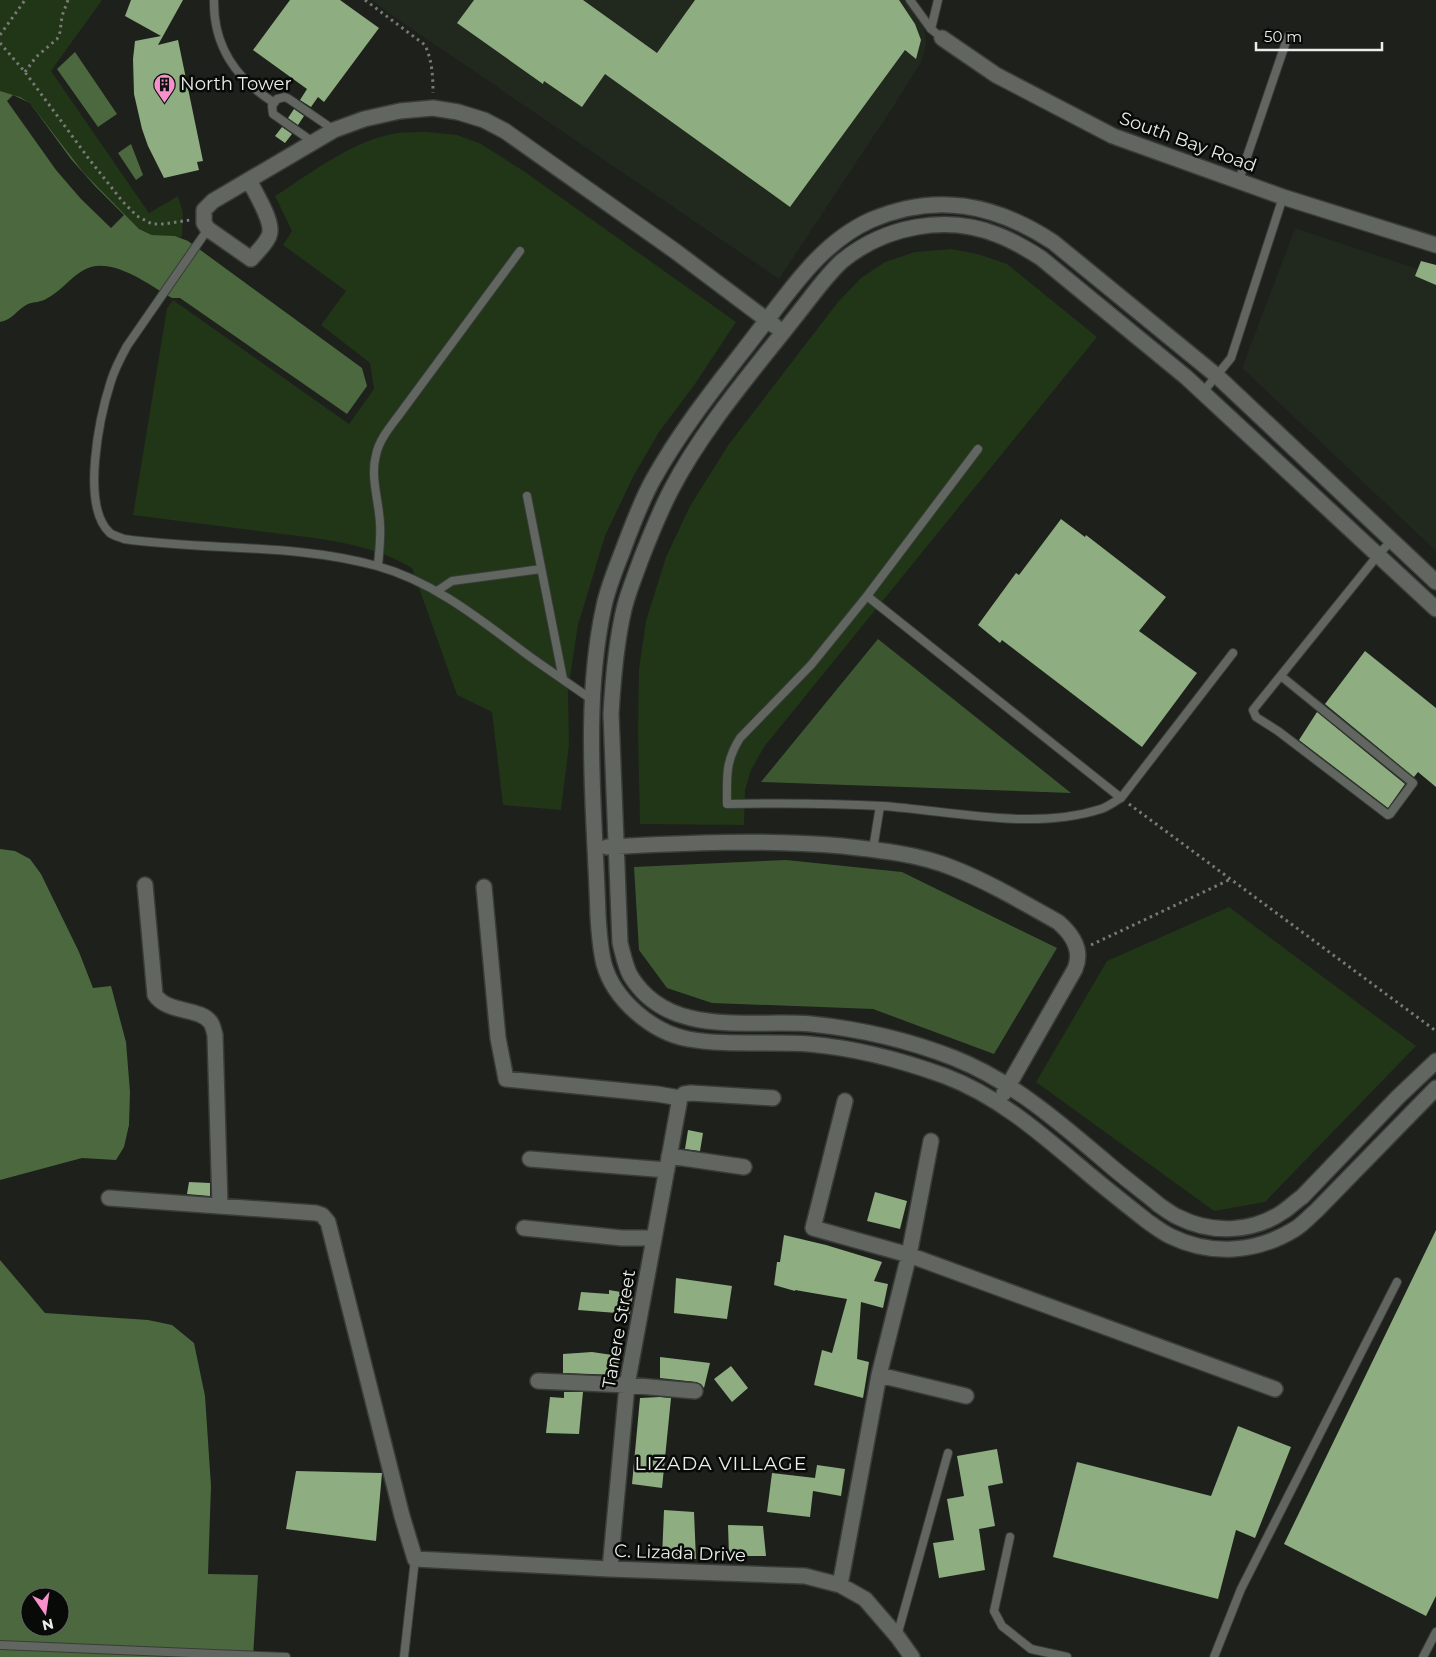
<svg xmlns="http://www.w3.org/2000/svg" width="1436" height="1657" viewBox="0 0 1436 1657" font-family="Montserrat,sans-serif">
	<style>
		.built { fill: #21281e }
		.green { fill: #213517 }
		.forest { fill: #3d5830 }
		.water { fill: #4c683f; fill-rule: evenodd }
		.pier { fill: #1d201b }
		.building { fill: #8ead80 }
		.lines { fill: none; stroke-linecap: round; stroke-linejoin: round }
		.service-casing { stroke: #393c38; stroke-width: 10 }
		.minor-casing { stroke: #393c38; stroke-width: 18 }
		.path { stroke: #777a75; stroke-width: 3; stroke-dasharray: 2.5 4; stroke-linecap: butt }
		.service { stroke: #626660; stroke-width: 8 }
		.minor { stroke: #626660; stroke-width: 15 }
		.labels { text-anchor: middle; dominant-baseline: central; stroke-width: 5; stroke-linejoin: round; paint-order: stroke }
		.poi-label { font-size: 18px; fill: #eaede9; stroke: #080a08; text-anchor: start }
		.street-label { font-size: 18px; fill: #eaede9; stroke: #080a08 }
		.neighbourhood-label { font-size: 19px; letter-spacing: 1px; fill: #eaede9; stroke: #080a08 }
	</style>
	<rect width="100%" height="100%" fill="#1d201b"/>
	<path class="built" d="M372 0H906L924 26 926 44 922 61 891 110 779 279 387 12Z
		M1295 228 1436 275V551L1242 368Z"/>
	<path class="green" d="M0 0H102L51 71 149 213 178 196 183 213 182 237 153 235 139 229 83 172 30 103 20 97 0 91Z
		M428 132 457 135 481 144 525 172 736 322 695 384 659 432 634 475 605 536 578 625 568 690 569 745 561 810 503 805 492 712 457 695 412 568C369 542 314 538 265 532 221 526 177 521 133 515L167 308 173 300 349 424 374 389 370 363 321 325 346 291 283 245 292 231 275 196C313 172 352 140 398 133 408 132 418 132 428 132Z
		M951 249 978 254 1007 264 1097 337 764 747 751 770 745 790 744 825 640 824 638 731 639 669 646 621 666 557 690 506 729 444 838 302 861 278 885 262 915 252Z
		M1229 907 1416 1046 1265 1202 1214 1211 1036 1082 1107 961Z"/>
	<path class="forest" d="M878 639 1071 793 761 782Z
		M786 860 902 872 1057 948 994 1054 873 1009 712 1003 667 988 639 950 634 867Z"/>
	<path class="water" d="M75 52 117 114 98 127 57 69Z
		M0 91 20 97 30 103 83 172 139 229 152 235 175 236 188 241 362 368 367 386 347 414 180 298H172C149 285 109 253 82 271 69 279 60 292 46 299 41 302 34 302 28 304 17 309 13 320 0 322Z
		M131 144 143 175 136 180 118 153Z
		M0 849 15 851 30 859 41 874 79 952 93 988 111 986 126 1042 130 1092 129 1125 124 1147 116 1160 82 1158 0 1180Z
		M0 1260 45 1313 148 1320 172 1325 194 1343 205 1396 211 1486 208 1574 258 1575 253 1657H0ZM30 1597H60V1627H30Z"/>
	<path class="pier" d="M13 95 30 103 71 159 95 186 124 215 111 228 81 199 56 170 7 101Z"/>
	<path class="building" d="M131 0H183L158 45 178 40 203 161 197 162 199 170 164 178 148 146 142 129 134 94 133 59 135 41 161 36 125 16Z
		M290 0H340L379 28 324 102 318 97 311 107 300 100 307 89 253 50Z
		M474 0H583L657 53 695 0H899L915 24 921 40 916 59 905 50 790 207 605 74 582 107 544 81 543 84 457 23Z
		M294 109 304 116 298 125 288 118Z
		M282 127 292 134 285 143 275 136Z
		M1421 261 1436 265V285L1415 276Z
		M1061 519 1085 537 1086 535 1166 597 1139 631 1197 673 1142 747 1002 640 1000 643 978 625 1016 573 1019 575Z
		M1365 651 1436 708V787L1418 772 1414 777 1325 704Z
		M1317 712 1405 784 1388 808 1299 740Z
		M688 1130 703 1133 700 1151 685 1149Z
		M189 1182 210 1183V1196L187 1194Z
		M875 1192 907 1201 900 1229 867 1221Z
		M1436 1230V1596L1426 1616 1284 1544Z
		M784 1235 826 1245 882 1262 874 1281 888 1284 883 1308 861 1302 857 1359 869 1362 863 1398 814 1385 822 1350 832 1353 847 1299 795 1290V1291L774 1285 777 1262H780Z
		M676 1278 732 1286 727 1319 674 1313Z
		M609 1290 633 1294 630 1314 578 1310 581 1292 609 1294Z
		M592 1352 619 1356 618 1375 563 1373V1354Z
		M660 1357 710 1363 704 1388 701 1384 696 1382 660 1378Z
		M731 1366 748 1388 732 1402 714 1379Z
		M564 1392H583L579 1434 546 1433 550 1397 564 1398Z
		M660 1397 671 1398 662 1488 632 1484 640 1398Z
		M1238 1426 1291 1447 1255 1538 1236 1530 1218 1599 1053 1557 1077 1462 1211 1496Z
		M997 1449 1003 1483 988 1486 995 1526 979 1529 985 1570 939 1578 933 1543 954 1540 947 1499 964 1496 957 1456Z
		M817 1465 845 1469 841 1496 813 1491 810 1517 767 1512 772 1473 815 1478Z
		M296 1471 382 1473 376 1541 286 1529Z
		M664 1510 694 1512 696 1559 662 1558Z
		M728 1525 763 1526 766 1556H729Z"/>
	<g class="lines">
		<defs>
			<path id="service" d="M214 0C213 45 236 79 273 102
				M910 0 931 29 942 38
				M931 29 938 0
				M313 142 273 114 272 106 277 99 285 97 289 99 334 130
				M1239 180 1288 36
				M208 229 127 346C121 357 115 368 111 381 100 415 80 506 110 533 114 536 120 537 124 539 208 551 295 543 377 566 435 582 482 621 529 656 550 671 571 685 591 699
				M1203 392 1231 358 1283 197
				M978 449 867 596 811 665 740 738C725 762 727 776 727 804 779 803 830 803 882 806 953 811 1033 831 1101 809 1108 807 1115 801 1121 798L1233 653
				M527 496 563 679
				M378 566C379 552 381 538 380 524 379 500 370 478 376 455 379 440 390 427 399 415L520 251
				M437 591 452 581 541 569
				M867 596 1121 798
				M1281 676 1413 783 1390 814 1388 815 1278 731 1256 717 1253 710 1378 555 1392 540
				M873 849 880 806
				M1010 1537 994 1611 1002 1626 1031 1649 1067 1657
				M897 1636 948 1453
				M0 1645 286 1657
				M404 1657 415 1559
				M1214 1657 1241 1589 1397 1282
				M1423 1657 1436 1632"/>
			<path id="minor" d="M942 38 996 75 1113 136 1283 197 1436 245
				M249 180C255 193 275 223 269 236 265 245 257 252 251 259L208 229 204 223V210L213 201 334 130 364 119 400 111 433 108 458 112 484 120 505 131 675 251 775 326
				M1436 582 1217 376 1053 242C995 204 936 192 871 220 820 243 790 291 757 333 721 380 683 426 654 478 641 501 632 526 623 550 616 568 608 587 604 606 582 706 595 814 598 916 599 932 600 948 604 964 614 1000 652 1032 688 1039 728 1046 769 1041 809 1044 856 1048 901 1060 945 1076 1001 1097 1046 1138 1091 1176 1109 1191 1128 1206 1147 1221 1154 1226 1162 1232 1170 1236 1211 1256 1256 1253 1295 1229 1303 1224 1309 1217 1316 1211L1436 1088
				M1436 609 1186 377 1041 258C1027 249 1014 241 998 235 946 214 885 226 842 261 830 272 820 285 810 298 796 316 782 334 768 351 733 395 697 440 671 490 659 513 650 536 641 559 635 576 628 592 624 609 616 643 613 679 611 714L620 943C623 954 625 965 630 975 668 1039 750 1019 811 1024 860 1029 908 1040 954 1058 1012 1081 1059 1122 1106 1162 1123 1177 1141 1190 1159 1205 1165 1209 1171 1214 1178 1217 1211 1234 1253 1233 1284 1211 1290 1207 1296 1201 1302 1197L1398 1097 1436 1061
				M607 847C685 843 764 839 842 846 879 850 918 854 953 868 989 882 1024 903 1058 922 1072 934 1083 950 1075 969L1004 1093
				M145 885 155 995C168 1014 201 1007 211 1023 213 1026 214 1031 215 1035L220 1206
				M484 887 498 1038 506 1079 657 1094 680 1098
				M680 1098 684 1094 691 1093 773 1098
				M845 1101 813 1228 909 1255 1275 1389
				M669 1156 744 1167
				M530 1159 667 1170
				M109 1198 316 1213 322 1215 328 1222 402 1516 415 1559 610 1569 805 1576 840 1585 865 1599 897 1636 912 1657
				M524 1228 622 1238H654
				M879 1375 966 1396
				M538 1381 627 1385 695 1391
				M610 1569 627 1385 680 1098
				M840 1585 879 1375 909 1255 931 1141"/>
		</defs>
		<use href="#service" class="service-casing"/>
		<use href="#minor" class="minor-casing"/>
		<path class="path" d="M365 0 425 45C432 60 433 76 433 93
			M0 35 25 0
			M0 43 25 72 89 159 123 202 137 216 152 224H164L190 220
			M25 72 36 57 57 39 60 32 62 16 68 0
			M1129 804 1436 1031
			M1091 945 1231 879"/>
		<use href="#service" class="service"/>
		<use href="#minor" class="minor"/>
	</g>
	<defs>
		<symbol id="building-pin" viewBox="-11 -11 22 30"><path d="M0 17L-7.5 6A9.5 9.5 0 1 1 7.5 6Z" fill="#f890cb" stroke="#080a08"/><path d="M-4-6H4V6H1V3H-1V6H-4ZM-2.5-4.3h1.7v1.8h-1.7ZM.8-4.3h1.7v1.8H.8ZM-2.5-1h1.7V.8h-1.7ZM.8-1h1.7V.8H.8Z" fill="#111"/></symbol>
	</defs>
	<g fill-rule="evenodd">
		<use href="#building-pin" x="152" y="72" width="25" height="34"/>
	</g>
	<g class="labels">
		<g class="poi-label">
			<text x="180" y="84">North Tower</text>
		</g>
		<g class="street-label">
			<text transform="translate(1188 142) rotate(20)">South Bay Road</text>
			<text transform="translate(619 1329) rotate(-80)">Tanere Street</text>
			<text transform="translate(680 1553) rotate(2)">C. Lizada Drive</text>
		</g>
		<g class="neighbourhood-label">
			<text x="721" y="1463">LIZADA VILLAGE</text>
		</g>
	</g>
	<g transform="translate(45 1612) rotate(167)"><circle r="24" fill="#080a08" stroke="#626562"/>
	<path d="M0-4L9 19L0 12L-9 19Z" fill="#f890cb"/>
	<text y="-8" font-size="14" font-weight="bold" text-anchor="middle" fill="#eaede9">N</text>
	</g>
	<path d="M1256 42v8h126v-8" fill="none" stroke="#eaede9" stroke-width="2.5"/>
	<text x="1264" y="42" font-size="15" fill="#eaede9" stroke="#080a08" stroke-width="4" paint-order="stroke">50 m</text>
</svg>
